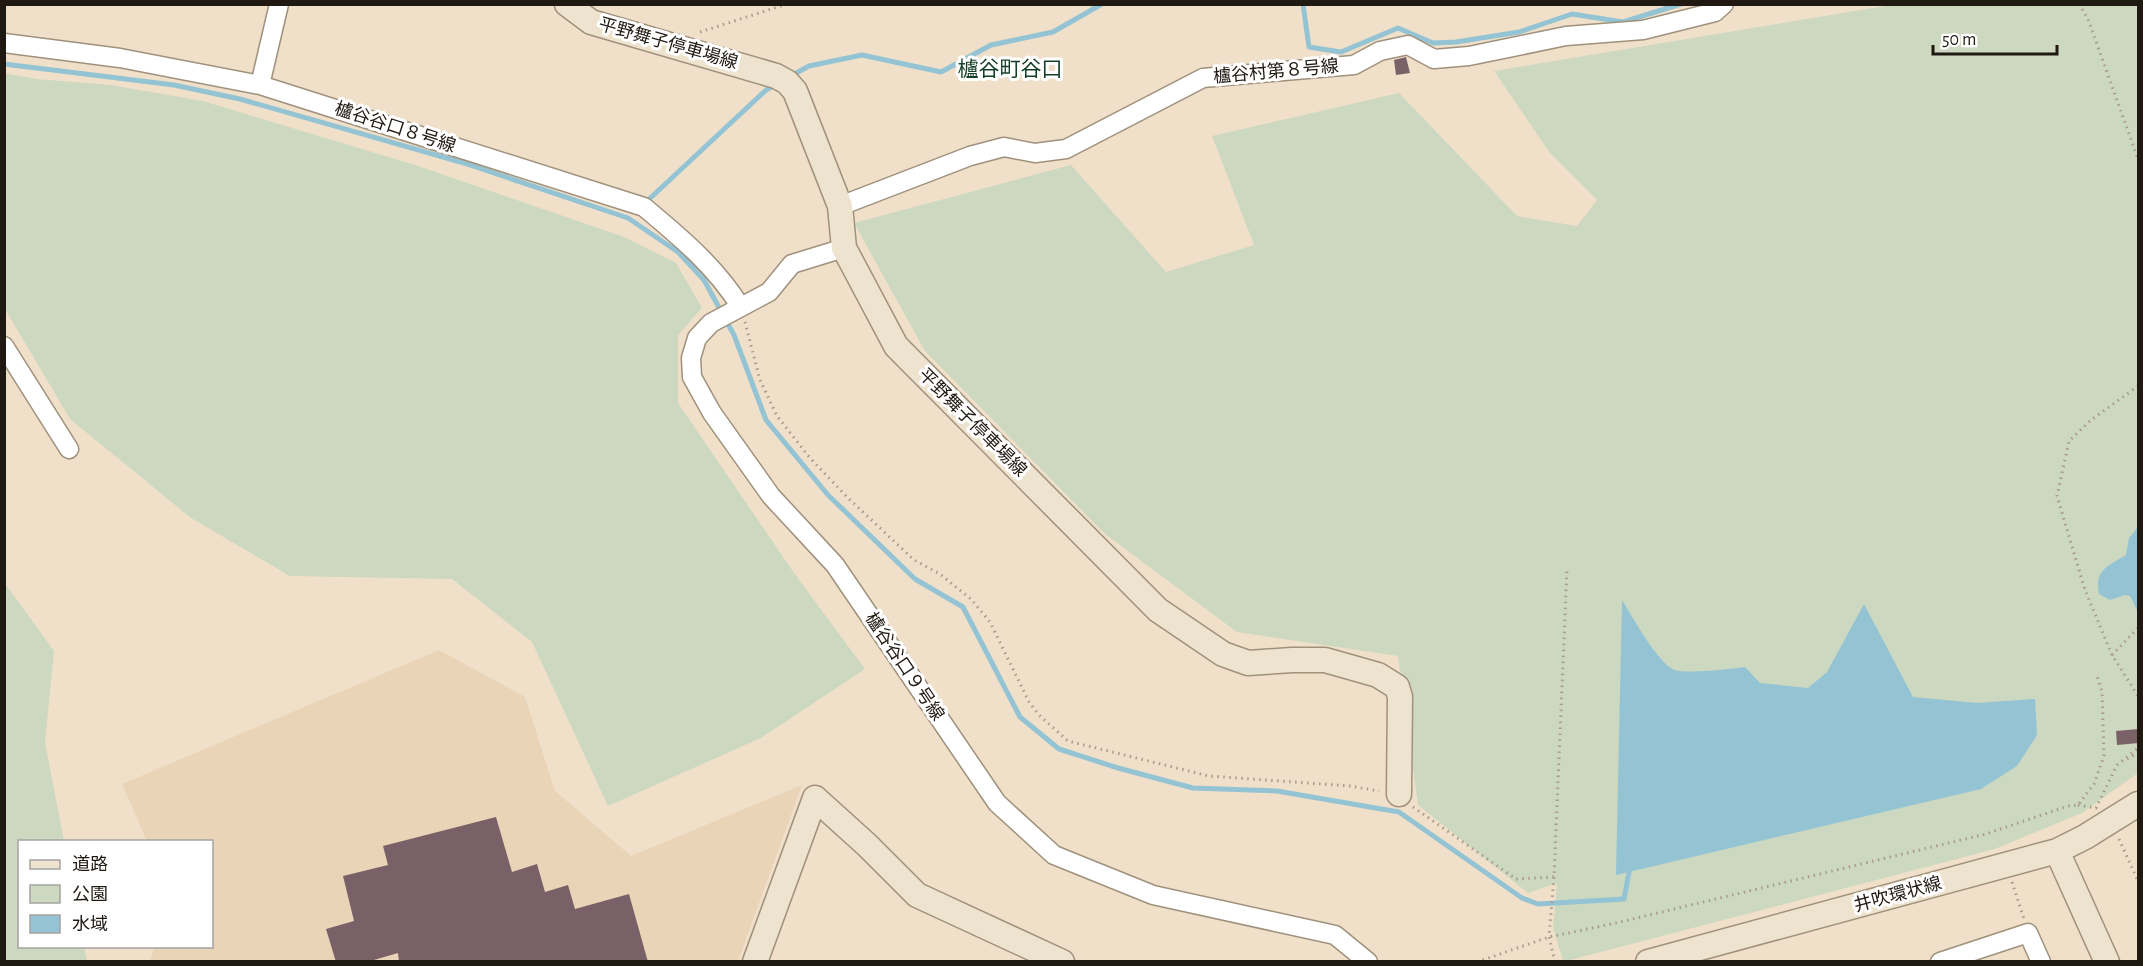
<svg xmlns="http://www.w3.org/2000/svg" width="2143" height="966" viewBox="0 0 2143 966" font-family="'Alegreya Sans','Noto Sans JP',sans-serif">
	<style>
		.built { fill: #e9d4b8 }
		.green { fill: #cdd8c0 }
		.water { fill: #94c4d4 }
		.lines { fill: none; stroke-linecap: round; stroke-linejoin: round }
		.stream { stroke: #94c4d4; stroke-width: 5 }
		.building { fill: #7a6168 }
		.street-casing { stroke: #9f917c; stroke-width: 21 }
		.secondary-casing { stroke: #9f917c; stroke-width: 27 }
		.path { stroke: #a89b8a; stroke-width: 3; stroke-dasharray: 1.5 4.5; stroke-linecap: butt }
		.street { stroke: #fff; stroke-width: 18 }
		.secondary { stroke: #eee3ce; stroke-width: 24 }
		.labels { text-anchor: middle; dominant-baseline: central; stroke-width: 6; stroke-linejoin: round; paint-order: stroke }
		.street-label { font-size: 18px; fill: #1f1912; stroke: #fff }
		.quarter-label { font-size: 21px; fill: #163f2a; stroke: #fff }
	</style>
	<rect width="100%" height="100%" fill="#f0e0ca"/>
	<path class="built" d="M439 650 525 697 555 791 631 856 802 785 738 961 150 962 154 947 212 946V842L147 841 122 784Z"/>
	<path class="green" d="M1891 5H2138V773L2082 813 1995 849 1566 961H1563L1553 928 1557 883 1528 893 1418 805 1398 656 1237 632 1105 534 925 351 854 223 1071 165 1166 272 1254 245 1212 136 1399 93 1517 216 1577 226 1597 200 1550 153 1494 71Z
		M4 73 37 79 110 85 203 101 415 165 624 237 676 263 702 308 678 335V403L794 573 865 669 761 738 608 806 532 642 452 579 290 576 191 518 70 419 5 309Z
		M4 582 54 651 45 742 64 841 20 842V946L84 947 87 961H5Z"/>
	<path class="water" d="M2138 527V612L2130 596 2125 595 2110 600 2099 594C2094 570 2108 566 2126 555L2129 538Z
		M1622 600C1632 616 1658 664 1675 670 1685 674 1732 669 1745 667L1760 683 1808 688 1827 672 1864 604 1913 697 1977 703 2035 699 2037 735 2017 766 1981 789 1616 875Z"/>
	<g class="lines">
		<path class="stream" d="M1303 4 1309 47 1341 52 1398 28 1433 43 1456 42 1519 32 1572 14 1623 22 1681 4
			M4 64 174 85 240 99 464 163 628 218 678 252 704 280 734 335 766 420 828 495 915 579 963 607 1020 717 1059 749 1118 768 1193 788 1277 791 1399 812 1522 898 1538 904 1624 899 1629 872
			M789 77 809 66 862 55 941 72 991 45 1053 32 1102 4
			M645 203 766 90 775 85"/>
	</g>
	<path class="building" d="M1406 57 1410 73 1396 75 1394 60Z
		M2139 729V743L2117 745 2116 731Z
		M496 817 512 872 537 864 545 892 568 885 575 909 629 894 648 962H399L398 953 367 962H336L326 929 354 921 343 876 388 865 383 846Z"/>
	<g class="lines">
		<defs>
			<path id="street" d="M4 43 120 58 260 85 644 207C680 237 715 266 740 306
				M260 85 279 4
				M840 206 970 156 1004 147 1035 153 1066 149 1203 78 1354 65 1380 51 1408 45 1434 59 1469 56 1566 36 1643 30 1715 12 1724 4
				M844 248 792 264 769 292 711 323 697 338 691 358 692 377 712 413 771 496 835 565 997 803 1054 855 1153 895 1335 935 1368 962
				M4 346 69 449
				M1940 962 2028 933 2041 962"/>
			<path id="secondary" d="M567 4 591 22 776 76 787 82 795 91 840 206 844 248 896 346 1158 610 1223 654 1248 663 1292 660H1325L1378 675 1397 687 1400 697 1399 794
				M2057 851 2107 962
				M755 962 815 798 867 845 917 895 1062 962
				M1648 962 2057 851 2085 837 2138 804"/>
		</defs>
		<use href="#street" class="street-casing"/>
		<use href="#secondary" class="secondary-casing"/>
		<path class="path" d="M2079 4 2088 19 2138 159
			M700 32 787 4
			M745 322 760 380 777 416 810 458 847 497 914 560 940 574 971 599 990 622 1029 702 1038 714 1068 741 1209 776 1350 786 1379 791
			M2138 628 2112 655 2138 696
			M2112 655 2085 590 2057 496 2069 441 2091 420 2138 386
			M2127 759 2138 753
			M2078 805 2096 808 2117 765 2138 748
			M1413 807 1516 879 1554 877
			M2119 839 2138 881
			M2012 882 2024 919
			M1477 962 1549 937 1616 923 1986 834 2068 806 2078 805 2094 784 2104 756 2102 692 2096 673
			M1555 962 1549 937 1554 877 1567 568"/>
		<use href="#street" class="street"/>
		<use href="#secondary" class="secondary"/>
	</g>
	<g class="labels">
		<g class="street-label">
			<text transform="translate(668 44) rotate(16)">平野舞子停車場線</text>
			<text transform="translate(1276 72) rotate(-5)">櫨谷村第８号線</text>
			<text transform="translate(395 128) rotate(18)">櫨谷谷口８号線</text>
			<text transform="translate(972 423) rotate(45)">平野舞子停車場線</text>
			<text transform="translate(904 667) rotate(56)">櫨谷谷口９号線</text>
			<text transform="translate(1898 895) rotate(-15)">井吹環状線</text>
		</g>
		<g class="quarter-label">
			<text x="1010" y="69">櫨谷町谷口</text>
		</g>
	</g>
	<rect width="2143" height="966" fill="none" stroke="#1f1912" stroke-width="12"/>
	<rect x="18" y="840" width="195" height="108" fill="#ffffff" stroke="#a5a3a0" stroke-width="1.5"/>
	<rect x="30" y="860" width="30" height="9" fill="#eee3ce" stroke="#a5a3a0" stroke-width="1.5"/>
	<text x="72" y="870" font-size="18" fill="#1f1912">道路</text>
	<rect x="30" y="885" width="30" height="18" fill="#cdd8c0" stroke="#a5a3a0" stroke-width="1.5"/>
	<text x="72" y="900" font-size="18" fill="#1f1912">公園</text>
	<rect x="30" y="915" width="30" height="18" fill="#94c4d4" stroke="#a5a3a0" stroke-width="1.5"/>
	<text x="72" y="930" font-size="18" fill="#1f1912">水域</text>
	<path d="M1933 45v9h124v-9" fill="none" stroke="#1f1912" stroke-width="3"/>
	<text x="1942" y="45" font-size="18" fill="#1f1912" stroke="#ffffff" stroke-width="4.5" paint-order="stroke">50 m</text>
</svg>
